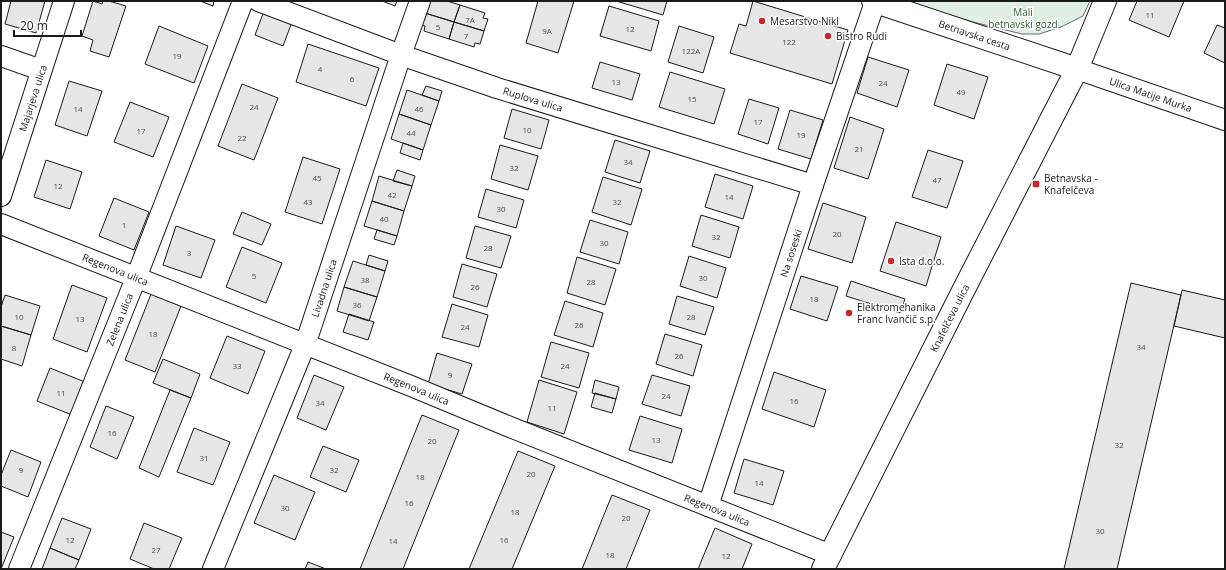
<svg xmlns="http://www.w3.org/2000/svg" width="1226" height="570" viewBox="0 0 1226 570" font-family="'Open Sans',sans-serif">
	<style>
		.green { fill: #e0efe3; stroke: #6a6a6a }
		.building { fill: #e6e6e6; stroke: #1a1a1a }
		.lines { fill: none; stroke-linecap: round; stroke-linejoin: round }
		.street-casing { stroke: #1a1a1a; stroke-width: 22 }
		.secondary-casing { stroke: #1a1a1a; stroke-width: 24 }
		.street { stroke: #fff; stroke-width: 20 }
		.secondary { stroke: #fff; stroke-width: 22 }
		.poi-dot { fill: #c62828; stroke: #fff; stroke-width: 1.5 }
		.labels { text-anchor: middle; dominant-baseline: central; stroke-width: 3; stroke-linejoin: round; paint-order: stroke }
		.number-label { font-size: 8px; fill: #4d4d4d }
		.park-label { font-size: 10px; fill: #2b5a34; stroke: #fff }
		.poi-label { font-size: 10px; fill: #1a1a1a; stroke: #fff; text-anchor: start }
		.street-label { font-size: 10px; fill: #1a1a1a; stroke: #fff }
	</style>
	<rect width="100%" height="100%" fill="#fff"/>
	<path class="green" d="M904 1H1090L1083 16 1061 27 1039 34H1022L973 22Z"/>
	<path class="building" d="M11 1H45L36 33 5 24Z
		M93 1 102 4 103 1H109L126 6 109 57 90 51 93 40 82 36Z
		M200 1H214L213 6Z
		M382 1H397L395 6Z
		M429 1H447L460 5 454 22 425 13Z
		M538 1H574L558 53 526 43Z
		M616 1H667L663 15Z
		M753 1 848 30 832 84 730 53 739 24 746 26Z
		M1137 1H1184L1169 37 1129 20Z
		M460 5 485 13 483 18 488 19 484 31 454 22Z
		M609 6 659 21 651 51 600 36Z
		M264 11 292 22 283 46 255 35Z
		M425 13 454 22 449 39 424 31 425 26 421 25Z
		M454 22 484 31 480 44 475 43 474 47 449 39Z
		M1217 25 1225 28V63L1204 53Z
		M159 26 208 46 194 83 145 64Z
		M679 26 714 37 703 73 668 62Z
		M308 44 379 68 366 106 296 82Z
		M868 57 909 70 897 107 857 93Z
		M600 62 640 74 632 100 592 88Z
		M947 64 988 77 974 119 934 105Z
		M670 72 725 89 714 124 659 107Z
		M69 81 102 91 87 136 55 125Z
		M242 84 278 98 254 160 218 146Z
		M426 86 442 91 439 101 422 95Z
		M407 90 439 101 431 125 399 114Z
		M749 99 779 108 768 144 738 134Z
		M130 102 169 117 153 157 114 142Z
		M512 109 549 120 541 149 504 138Z
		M790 110 823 120 811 159 778 149Z
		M399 114 431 125 423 150 391 139Z
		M850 117 884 129 868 179 834 168Z
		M615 140 650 151 640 183 605 172Z
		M403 143 423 150 420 160 400 153Z
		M500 145 538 156 528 190 491 179Z
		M928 150 963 161 947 208 912 197Z
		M303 157 340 169 322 224 285 212Z
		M46 160 82 172 70 209 34 197Z
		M397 170 415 176 412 186 393 181Z
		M715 174 753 186 743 219 705 207Z
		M379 176 412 186 404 211 372 201Z
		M603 177 642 189 631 225 592 212Z
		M486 189 524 200 516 228 478 217Z
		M114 198 149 212 134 250 99 236Z
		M372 201 404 211 397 236 364 226Z
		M823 203 866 217 852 263 808 249Z
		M242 212 271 224 262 245 233 234Z
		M701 215 739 227 730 258 692 246Z
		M590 220 628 232 619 264 580 252Z
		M896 222 941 237 926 286 880 271Z
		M176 226 215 240 201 278 163 265Z
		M475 226 511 236 501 268 466 258Z
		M377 230 397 236 394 245 374 239Z
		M242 247 282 263 266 303 226 287Z
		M369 255 388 261 385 271 366 265Z
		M689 256 726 268 717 298 680 286Z
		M577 257 616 269 605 305 567 293Z
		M353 261 385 271 377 297 344 287Z
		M462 264 497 274 487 307 453 297Z
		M801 276 838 287 827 321 790 309Z
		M851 281 905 299 900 313 846 296Z
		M1131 283 1181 295 1117 569H1064Z
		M72 285 107 298 87 352 53 339Z
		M344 287 377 297 369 321 337 311Z
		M1182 290 1225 300V338L1174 326Z
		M151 294 181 306 155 372 125 360Z
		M5 295 40 306 31 335 1 326V307Z
		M677 296 714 307 705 335 669 324Z
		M565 301 603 313 593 347 554 335Z
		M452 304 488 315 479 347 442 337Z
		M349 314 374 322 368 340 343 332Z
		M1 326 31 335 22 366 1 359Z
		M665 334 702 345 693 376 656 364Z
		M227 336 265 351 248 394 210 378Z
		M551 342 589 353 579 388 541 377Z
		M437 353 472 364 462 394 428 384Z
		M163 359 200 374 191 398 153 383Z
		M50 368 85 382 72 415 37 401Z
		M774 372 826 390 814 427 762 409Z
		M314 375 344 387 326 430 297 418Z
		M652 375 690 386 681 416 642 404Z
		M539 380 577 392 564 434 527 422Z
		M595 380 619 387 616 399 592 393Z
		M170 390 191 398 159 477 139 468Z
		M595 393 616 399 612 413 591 407Z
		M106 406 134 417 117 459 90 447Z
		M422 415 459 430 403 569H360Z
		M640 416 682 429 672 463 629 450Z
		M194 428 230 442 213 485 177 472Z
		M323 446 359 460 346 492 310 477Z
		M11 450 41 462 28 497 1 486V475Z
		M518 451 555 466 512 569H469Z
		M744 459 784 471 773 505 734 493Z
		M274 475 315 492 295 540 254 523Z
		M612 495 650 510 626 569H582Z
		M62 518 91 529 79 560 50 548Z
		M144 523 182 538 169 569H154L130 559Z
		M715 528 752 544 742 569H698Z
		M1 532 14 537 1 569Z
		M50 548 79 560 75 569H42Z
		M308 562 326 569H305Z"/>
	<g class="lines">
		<defs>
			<g id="street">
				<path id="s1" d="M258 1 401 55 497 88 813 185"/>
				<path d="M1 56 41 70"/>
				<path id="s2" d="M1077 69 1225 120"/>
				<path id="s3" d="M1 196 64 1"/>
				<path id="s4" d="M1 224 411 386 510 427 831 555"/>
				<path id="s5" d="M708 506 813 185 875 2"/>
				<path id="s6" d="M19 569 136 278 243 1"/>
				<path id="s7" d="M213 569 305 345 401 55 420 1"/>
			</g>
			<g id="secondary">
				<path id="s8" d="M873 1 1077 69"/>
				<path id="s9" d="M823 569 963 291 1077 69 1105 1"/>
			</g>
		</defs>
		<use href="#street" class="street-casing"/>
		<use href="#secondary" class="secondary-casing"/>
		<use href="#street" class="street"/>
		<use href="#secondary" class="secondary"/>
	</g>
	<g class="poi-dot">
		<circle cx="762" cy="21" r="4"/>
		<circle cx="828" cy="36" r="4"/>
		<rect x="1032" y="180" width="8" height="8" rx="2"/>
		<circle cx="891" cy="261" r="4"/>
		<circle cx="849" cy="313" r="4"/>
	</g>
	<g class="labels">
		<g class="number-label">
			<text x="1150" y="14">11</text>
			<text x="470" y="19">7A</text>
			<text x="438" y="26">5</text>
			<text x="630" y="28">12</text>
			<text x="547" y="30">9A</text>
			<text x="466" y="35">7</text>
			<text x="789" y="41">122</text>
			<text x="691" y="50">122A</text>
			<text x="177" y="55">19</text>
			<text x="320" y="68">4</text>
			<text x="352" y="78">6</text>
			<text x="616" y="81">13</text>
			<text x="883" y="82">24</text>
			<text x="961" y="91">49</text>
			<text x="692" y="98">15</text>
			<text x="254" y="106">24</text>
			<text x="78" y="108">14</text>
			<text x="419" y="108">46</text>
			<text x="758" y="121">17</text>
			<text x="527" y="129">10</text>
			<text x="141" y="130">17</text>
			<text x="411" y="132">44</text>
			<text x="801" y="134">19</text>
			<text x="242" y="137">22</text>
			<text x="859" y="148">21</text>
			<text x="628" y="161">34</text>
			<text x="514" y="167">32</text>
			<text x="317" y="177">45</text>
			<text x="937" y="179">47</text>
			<text x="58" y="185">12</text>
			<text x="392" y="194">42</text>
			<text x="729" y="196">14</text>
			<text x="308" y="201">43</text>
			<text x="617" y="201">32</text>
			<text x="501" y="208">30</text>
			<text x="384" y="218">40</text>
			<text x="124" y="224">1</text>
			<text x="837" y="233">20</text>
			<text x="716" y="236">32</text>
			<text x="604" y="242">30</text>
			<text x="488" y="247">28</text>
			<text x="189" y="252">3</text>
			<text x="254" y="275">5</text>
			<text x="703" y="277">30</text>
			<text x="365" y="279">38</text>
			<text x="591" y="281">28</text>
			<text x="475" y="286">26</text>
			<text x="814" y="298">18</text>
			<text x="357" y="304">36</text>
			<text x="19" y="316">10</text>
			<text x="691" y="316">28</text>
			<text x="80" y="318">13</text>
			<text x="579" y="324">26</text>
			<text x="465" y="326">24</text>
			<text x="153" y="333">18</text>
			<text x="1141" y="346">34</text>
			<text x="14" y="347">8</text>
			<text x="679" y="355">26</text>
			<text x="237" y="365">33</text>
			<text x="565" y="365">24</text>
			<text x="450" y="374">9</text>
			<text x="61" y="392">11</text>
			<text x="666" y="395">24</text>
			<text x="794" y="400">16</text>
			<text x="320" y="402">34</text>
			<text x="552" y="407">11</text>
			<text x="112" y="432">16</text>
			<text x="656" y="439">13</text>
			<text x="432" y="440">20</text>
			<text x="1119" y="444">32</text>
			<text x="204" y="457">31</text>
			<text x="21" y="469">9</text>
			<text x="334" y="469">32</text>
			<text x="531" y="473">20</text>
			<text x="420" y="476">18</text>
			<text x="759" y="482">14</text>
			<text x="409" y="502">16</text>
			<text x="285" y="507">30</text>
			<text x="515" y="511">18</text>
			<text x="626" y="517">20</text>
			<text x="1100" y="530">30</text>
			<text x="70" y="539">12</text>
			<text x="504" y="539">16</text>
			<text x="393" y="540">14</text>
			<text x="156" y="549">27</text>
			<text x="610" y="554">18</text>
			<text x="726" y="555">12</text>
		</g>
		<g class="park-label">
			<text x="1023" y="12">Mali<tspan x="1023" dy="12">betnavski gozd</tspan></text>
		</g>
		<g class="poi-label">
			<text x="770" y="21">Mesarstvo Nikl</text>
			<text x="836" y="36">Bistro Rudi</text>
			<text x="1044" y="178">Betnavska -<tspan x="1044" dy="12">Knafelčeva</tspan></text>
			<text x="899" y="261">Ista d.o.o.</text>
			<text x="857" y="307">Elektromehanika<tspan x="857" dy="12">Franc Ivančič s.p.</tspan></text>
		</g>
		<g class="street-label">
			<text stroke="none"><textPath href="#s8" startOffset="107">Betnavska cesta</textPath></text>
			<text stroke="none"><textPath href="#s2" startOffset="78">Ulica Matije Murka</textPath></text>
			<text stroke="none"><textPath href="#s3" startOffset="103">Majarjeva ulica</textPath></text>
			<text stroke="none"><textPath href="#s1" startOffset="292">Ruplova ulica</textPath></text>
			<text stroke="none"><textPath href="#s5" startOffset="266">Na soseski</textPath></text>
			<text stroke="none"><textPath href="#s4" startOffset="123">Regenova ulica</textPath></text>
			<text stroke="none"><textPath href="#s7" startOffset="302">Livadna ulica</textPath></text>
			<text stroke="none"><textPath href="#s9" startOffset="281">Knafelčeva ulica</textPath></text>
			<text stroke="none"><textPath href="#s6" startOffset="269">Zelena ulica</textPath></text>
			<text stroke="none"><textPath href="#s4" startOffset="447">Regenova ulica</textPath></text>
			<text stroke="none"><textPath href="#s4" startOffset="771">Regenova ulica</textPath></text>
		</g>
	</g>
	<rect width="1226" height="570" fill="none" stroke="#1a1a1a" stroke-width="4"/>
	<path d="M14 30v6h67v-6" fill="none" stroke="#1a1a1a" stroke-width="2"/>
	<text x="20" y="30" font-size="12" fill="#1a1a1a" stroke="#ffffff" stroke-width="3" paint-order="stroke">20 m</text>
</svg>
